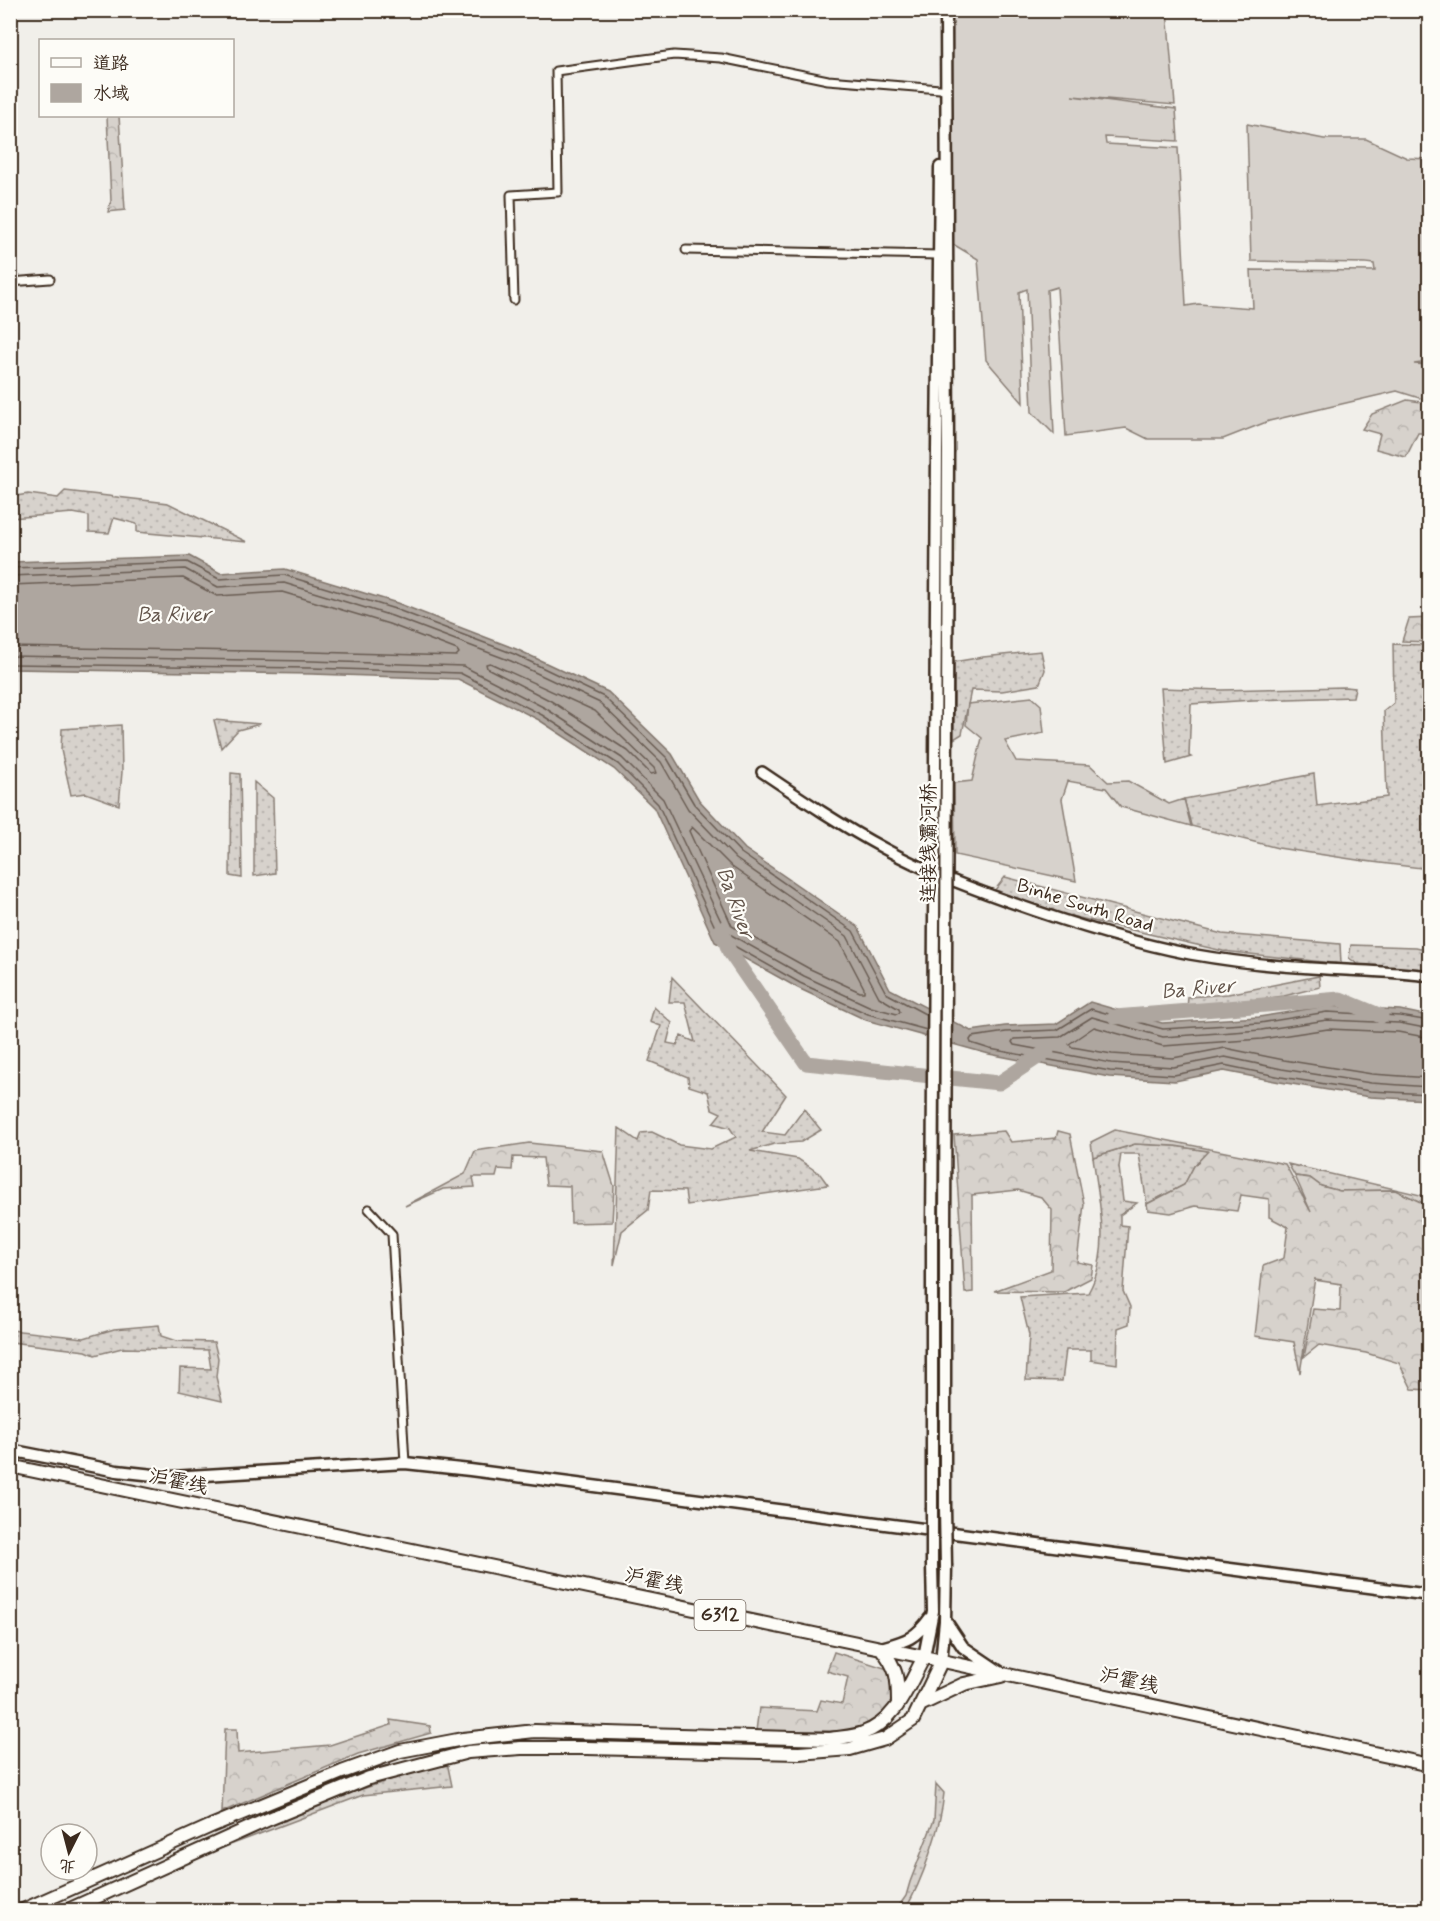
<svg xmlns="http://www.w3.org/2000/svg" width="1440" height="1921" viewBox="0 0 1440 1921" font-family="Mynerve,'LXGW WenKai TC',sans-serif">
	<style>
		.grass { fill: url(#grass-dots); stroke: #897e75; stroke-width: 1.5 }
		.forest { fill: url(#forest-crowns); stroke: #897e75; stroke-width: 1.5 }
		.garden { fill: #d7d2cc; stroke: #897e75; stroke-width: 1.5 }
		.water { fill: #aea69f; stroke: #80746b; stroke-width: 1.5 }
		.lines { fill: none; stroke-linecap: round; stroke-linejoin: round }
		.shore { stroke: #695c52; stroke-width: 1.5 }
		.river { stroke: #aea69f; stroke-width: 15 }
		.minor-casing { stroke: #3b2a1e; stroke-width: 11 }
		.tertiary-casing { stroke: #3b2a1e; stroke-width: 14 }
		.secondary-casing { stroke: #3b2a1e; stroke-width: 15 }
		.trunk-casing { stroke: #3b2a1e; stroke-width: 16 }
		.minor { stroke: #fdfcf7; stroke-width: 7 }
		.tertiary { stroke: #fdfcf7; stroke-width: 9 }
		.secondary { stroke: #fdfcf7; stroke-width: 10 }
		.trunk { stroke: #fdfcf7; stroke-width: 12 }
		.secondary-bridge-casing { stroke: #3b2a1e; stroke-width: 15; stroke-linecap: butt }
		.secondary-bridge { stroke: #fdfcf7; stroke-width: 10 }
		.labels { text-anchor: middle; dominant-baseline: central; stroke-width: 4.5; stroke-linejoin: round; paint-order: stroke }
		.shield { fill: #fdfcf7; stroke: #75695f; stroke-width: 1.5 }
		.shield-label { font-size: 18px; font-weight: bold; fill: #3b2a1e }
		.street-label { font-size: 20px; fill: #3b2a1e; stroke: #fdfcf7 }
		.water-label { font-size: 21px; font-style: italic; fill: #63554b; stroke: #fdfcf7 }
	</style>
	<defs>
		<pattern id="grass-dots" width="8" height="8" patternUnits="userSpaceOnUse" patternTransform="scale(1.5)"><rect width="8" height="8" fill="#d7d2cc"/><path d="M2 2h.1M6 6h.1" fill="none" stroke="#b9b4af" stroke-width="1.8" stroke-linecap="round"/></pattern>
		<pattern id="forest-crowns" width="20" height="18" patternUnits="userSpaceOnUse" patternTransform="scale(1.5)"><rect width="20" height="18" fill="#d7d2cc"/><path d="M2 6a3 3 0 1 1 6 0M12 15a3 3 0 1 1 6 0" fill="none" stroke="#b9b4af"/></pattern>
	</defs>
	<rect width="100%" height="100%" fill="#f1efea"/>
	<filter id="ink" filterUnits="userSpaceOnUse"><feTurbulence type="fractalNoise" baseFrequency=".0167" numOctaves="2"/><feDisplacementMap in="SourceGraphic" scale="12" xChannelSelector="R" yChannelSelector="G"/><feConvolveMatrix kernelMatrix="1 2 1 2 8 2 1 2 1" color-interpolation-filters="sRGB"/></filter>
	<g filter="url(#ink)">
		<path class="grass" d="M65 491 168 503 247 542 137 532V524L114 518 109 533 89 532V516L73 513 11 518V497L28 494 58 498Z
			M1393 644 1429 645V869L1364 861 1278 848 1191 826 1184 799 1314 774 1317 806 1387 797 1384 711 1394 703Z
			M1041 651 1045 670 1039 685 1002 691 971 690 962 734 954 739V662L983 657Z
			M1345 687 1355 688 1353 697 1253 700 1191 704 1189 756 1191 757 1167 764 1161 688 1222 690Z
			M214 720 260 724 238 730 221 748Z
			M121 725 122 772 119 805 86 793 71 795 61 750 62 729Z
			M231 773 240 774 242 878 230 876Z
			M254 782 273 798 275 873 254 876Z
			M1005 877 1222 934 1340 944 1341 964 1223 951 1049 911 995 890Z
			M1351 945 1416 947 1429 950V974L1359 965 1349 958Z
			M1319 976 1320 987 1284 996 1187 1009 1188 997 1228 994Z
			M672 977 786 1095 762 1132 785 1135 804 1109 821 1130 801 1142 774 1144 750 1151 798 1159 820 1174 828 1185 687 1205 685 1191 651 1190 648 1210 622 1231 614 1265 619 1128 638 1141 641 1133 652 1132 679 1145 711 1149 736 1137 730 1128 713 1123 721 1113 712 1109 708 1092 689 1086 688 1077 649 1061 661 1026 650 1022 654 1007 672 1023 667 1043 677 1045 681 1036 695 1042 685 1002H669Z
			M1135 1144 1175 1146 1209 1151 1194 1166 1184 1185 1147 1204 1139 1154H1121L1119 1167 1123 1201 1137 1203 1120 1215V1225L1128 1226 1123 1291 1130 1307 1129 1324 1118 1328 1117 1364 1091 1360V1350H1066L1062 1381 1026 1380 1029 1335 1020 1297 1088 1293C1112 1251 1099 1202 1093 1157Z
			M1288 1164 1429 1197V1206L1395 1190 1340 1191 1321 1186 1310 1178 1295 1176Z
			M159 1325 161 1336 176 1341 214 1342 218 1358 216 1377 222 1401 179 1391 180 1368 211 1369 208 1350 122 1348 95 1355 86 1351 11 1342V1330L84 1338 114 1329Z
			M447 1762 452 1786 363 1795 222 1848 321 1802Z
			M936 1784 944 1793C941 1827 922 1882 905 1910H896L906 1896 910 1882 934 1820Z"/>
		<path class="forest" d="M107 116H119L125 210 108 212 111 201Z
			M1407 400 1429 403V433H1418L1406 457 1376 449 1380 434 1362 429 1372 414Z
			M1429 618V642L1402 641 1409 619Z
			M1115 1130 1285 1164 1311 1212 1295 1176 1310 1178 1321 1186 1340 1191 1395 1190 1429 1206V1390L1412 1389 1399 1363 1366 1353 1319 1345 1304 1357 1313 1309 1340 1311 1341 1284 1315 1280V1278L1300 1373 1294 1342 1255 1336 1263 1266 1284 1258 1288 1227 1269 1217V1199L1241 1195 1237 1211 1195 1206 1171 1213 1148 1210 1147 1204 1184 1185 1194 1166 1208 1151 1175 1146 1135 1144 1093 1157 1091 1142Z
			M1004 1131 1011 1142 1056 1138 1058 1131 1070 1134 1084 1204 1077 1262 1093 1265 1091 1278 1064 1292 994 1291 1051 1270 1052 1210 1041 1197 1018 1190 972 1195 973 1292 965 1293 954 1135Z
			M529 1143 603 1151 614 1186 612 1222 571 1223 570 1186 546 1185 543 1158 513 1157 512 1170 498 1169 496 1177H473L475 1187 443 1189 405 1206 465 1174 475 1151Z
			M834 1652 891 1670 896 1694 888 1712 853 1731H756L759 1708 817 1711 821 1700 842 1704 848 1677 827 1671Z
			M390 1720 430 1726 431 1733 358 1754 222 1812 225 1729H237L238 1753 330 1745 391 1725Z"/>
		<path class="garden" d="M946 11H1167L1175 105 1072 96 1176 109 1178 141 1105 137 1106 144 1178 148 1186 306 1198 304 1253 308 1251 270 1375 271 1374 264 1366 263 1251 261 1247 124 1324 139H1366L1407 158 1429 159V362L1414 364 1429 365V401L1397 391 1269 421 1223 439H1148L1126 428 1066 436 1057 287 1047 290 1054 434 1032 412 1027 289 1019 292 1023 403 986 360 978 259 946 240Z
			M1032 697 1041 705 1044 733 1005 741 1016 761 1090 765 1108 782 1128 781 1169 804 1184 799 1191 826 1121 807 1106 788 1068 781 1062 799 1076 881 955 855 954 783 972 781 982 738 966 725 968 704Z"/>
		<path class="water" d="M189 556 220 573 285 569 397 603 516 649 608 692 672 754 699 800 745 849 858 927 890 989 971 1031 1005 1026 1056 1024 1090 1002 1162 1023 1259 1017 1327 1006 1400 1010 1429 1016V1100L1370 1097 1280 1082 1224 1071 1175 1081 1109 1077 989 1054 866 1020 798 988 715 942 654 808 614 769 539 720 458 679 312 674 11 669V562Z"/>
		<g class="lines">
			<path class="shore" d="M10 568 187 562 219 579 284 575 395 609 514 654 604 697 667 758 694 804 741 853 853 931 886 993 927 1015
				M10 576 185 569 218 587 284 583 392 616 511 661 600 703 661 762 688 809 736 859 847 936 879 997 899 1009 900 1012 897 1014 871 1007 804 976 726 932 663 799 622 758 545 708 463 666 312 661 10 656
				M10 585 183 578 217 596 282 592 389 624 457 650 459 653 456 656 312 652 10 647
				M490 663 595 711 654 768 656 773 651 774 628 751 551 701 487 668 486 664Z
				M10 664 312 668 460 673 542 715 618 764 658 804 720 938 800 983 868 1014 927 1030
				M692 827 732 867 840 942 864 988V992H860L808 968 732 926 689 831Z
				M1430 1021 1400 1016 1327 1012 1260 1023 1163 1029 1091 1009 1057 1030 1006 1032 972 1037 970 1040 971 1043 990 1049 1110 1071 1174 1075 1224 1065 1281 1077 1370 1091 1430 1094
				M1430 1029 1399 1023 1327 1020 1261 1030 1163 1037 1092 1017 1060 1037 1014 1039 1012 1042 1014 1045 1111 1063 1173 1067 1225 1057 1282 1069 1371 1083 1430 1087
				M1430 1038 1398 1032 1328 1029 1262 1039 1163 1046 1094 1027 1069 1044 1072 1047 1112 1054 1173 1058 1225 1048 1284 1060 1372 1074 1430 1078"/>
			<path class="river" d="M721 929 729 951 806 1063 999 1083 1047 1051
				M1115 1017 1340 999 1381 1016"/>
			<defs>
				<path id="minor" d="M686 250 939 255
					M10 282 50 279
					M514 300 511 195 558 192 556 71 674 55 721 58 828 80 940 89
					M369 1209 392 1234 405 1463"/>
				<path id="tertiary" d="M762 772C802 799 842 826 885 849 925 871 968 887 1010 902 1069 923 1129 942 1190 954 1230 961 1271 966 1311 968 1351 971 1390 971 1430 976"/>
				<path id="secondary" d="M946 10 948 451
					M937 451 940 167
					M10 1450 117 1471 172 1477 405 1463 470 1470 1430 1595
					M932 1508V1234
					M945 1508V1235
					M945 1620 963 1647 1000 1672
					M881 1648C906 1641 915 1639 930 1618
					M924 1657 933 1611 932 1565
					M941 1662 945 1621 946 1566"/>
				<path id="trunk" d="M10 1466 924 1657 1430 1765
					M881 1648C897 1668 898 1678 898 1702
					M920 1705 964 1684 1001 1676
					M23 1910 211 1826 342 1772 400 1751 463 1739 535 1731 830 1739C841 1737 853 1737 863 1733 896 1722 908 1686 924 1657
					M68 1910 269 1819 369 1778 468 1752 521 1748H587L799 1753 850 1749 885 1739 913 1720 941 1662"/>
			</defs>
			<use href="#minor" class="minor-casing"/>
			<use href="#tertiary" class="tertiary-casing"/>
			<use href="#secondary" class="secondary-casing"/>
			<use href="#trunk" class="trunk-casing"/>
			<use href="#minor" class="minor"/>
			<use href="#tertiary" class="tertiary"/>
			<use href="#secondary" class="secondary"/>
			<use href="#trunk" class="trunk"/>
			<defs>
				<path id="secondary-bridge" d="M932 1234 937 451
					M945 1235 948 451
					M932 1508V1565
					M945 1508 946 1566"/>
			</defs>
			<use href="#secondary-bridge" class="secondary-bridge-casing"/>
			<use href="#secondary-bridge" class="secondary-bridge"/>
		</g>
	</g>
	<g class="labels">
		<rect class="shield" x="694.5" y="1600" width="51" height="30" rx="4.5"/>
		<g class="shield-label">
			<text x="720" y="1615">G312</text>
		</g>
		<g class="street-label">
			<text transform="translate(929 843) rotate(-90)">连接线灞河桥</text>
			<text transform="translate(1085 906) rotate(17)">Binhe South Road</text>
			<text transform="translate(178 1482) rotate(12)">沪霍线</text>
			<text transform="translate(654 1581) rotate(12)">沪霍线</text>
			<text transform="translate(1129 1681) rotate(12)">沪霍线</text>
		</g>
		<g class="water-label">
			<text x="174" y="615">Ba River</text>
			<text transform="translate(735 903) rotate(70)">Ba River</text>
			<text transform="translate(1198 989) rotate(-5)">Ba River</text>
		</g>
	</g>
	<rect width="1440" height="1921" fill="none" stroke="#fdfcf7" stroke-width="36"/>
	<rect x="18" y="18" width="1404" height="1885" fill="none" stroke="#3b2a1e" stroke-width="2" filter="url(#ink)"/>
	<rect x="39" y="39" width="195" height="78" fill="#fdfcf7" stroke="#afa8a0" stroke-width="1.5"/>
	<rect x="51" y="58" width="30" height="9" fill="#fdfcf7" stroke="#afa8a0" stroke-width="1.5"/>
	<text x="93" y="69" font-size="18" fill="#3b2a1e">道路</text>
	<rect x="51" y="84" width="30" height="18" fill="#aea69f" stroke="#afa8a0" stroke-width="1.5"/>
	<text x="93" y="99" font-size="18" fill="#3b2a1e">水域</text>
	<g transform="translate(69 1852) rotate(186)"><circle r="28" fill="#fdfcf7" stroke="#afa8a0" stroke-width="1.5"/>
	<path d="M0-4.5L10 22L0 15L-10 22Z" fill="#3b2a1e"/>
	<text y="-9" font-size="16" font-weight="bold" text-anchor="middle" fill="#3b2a1e">北</text>
	</g>
</svg>
